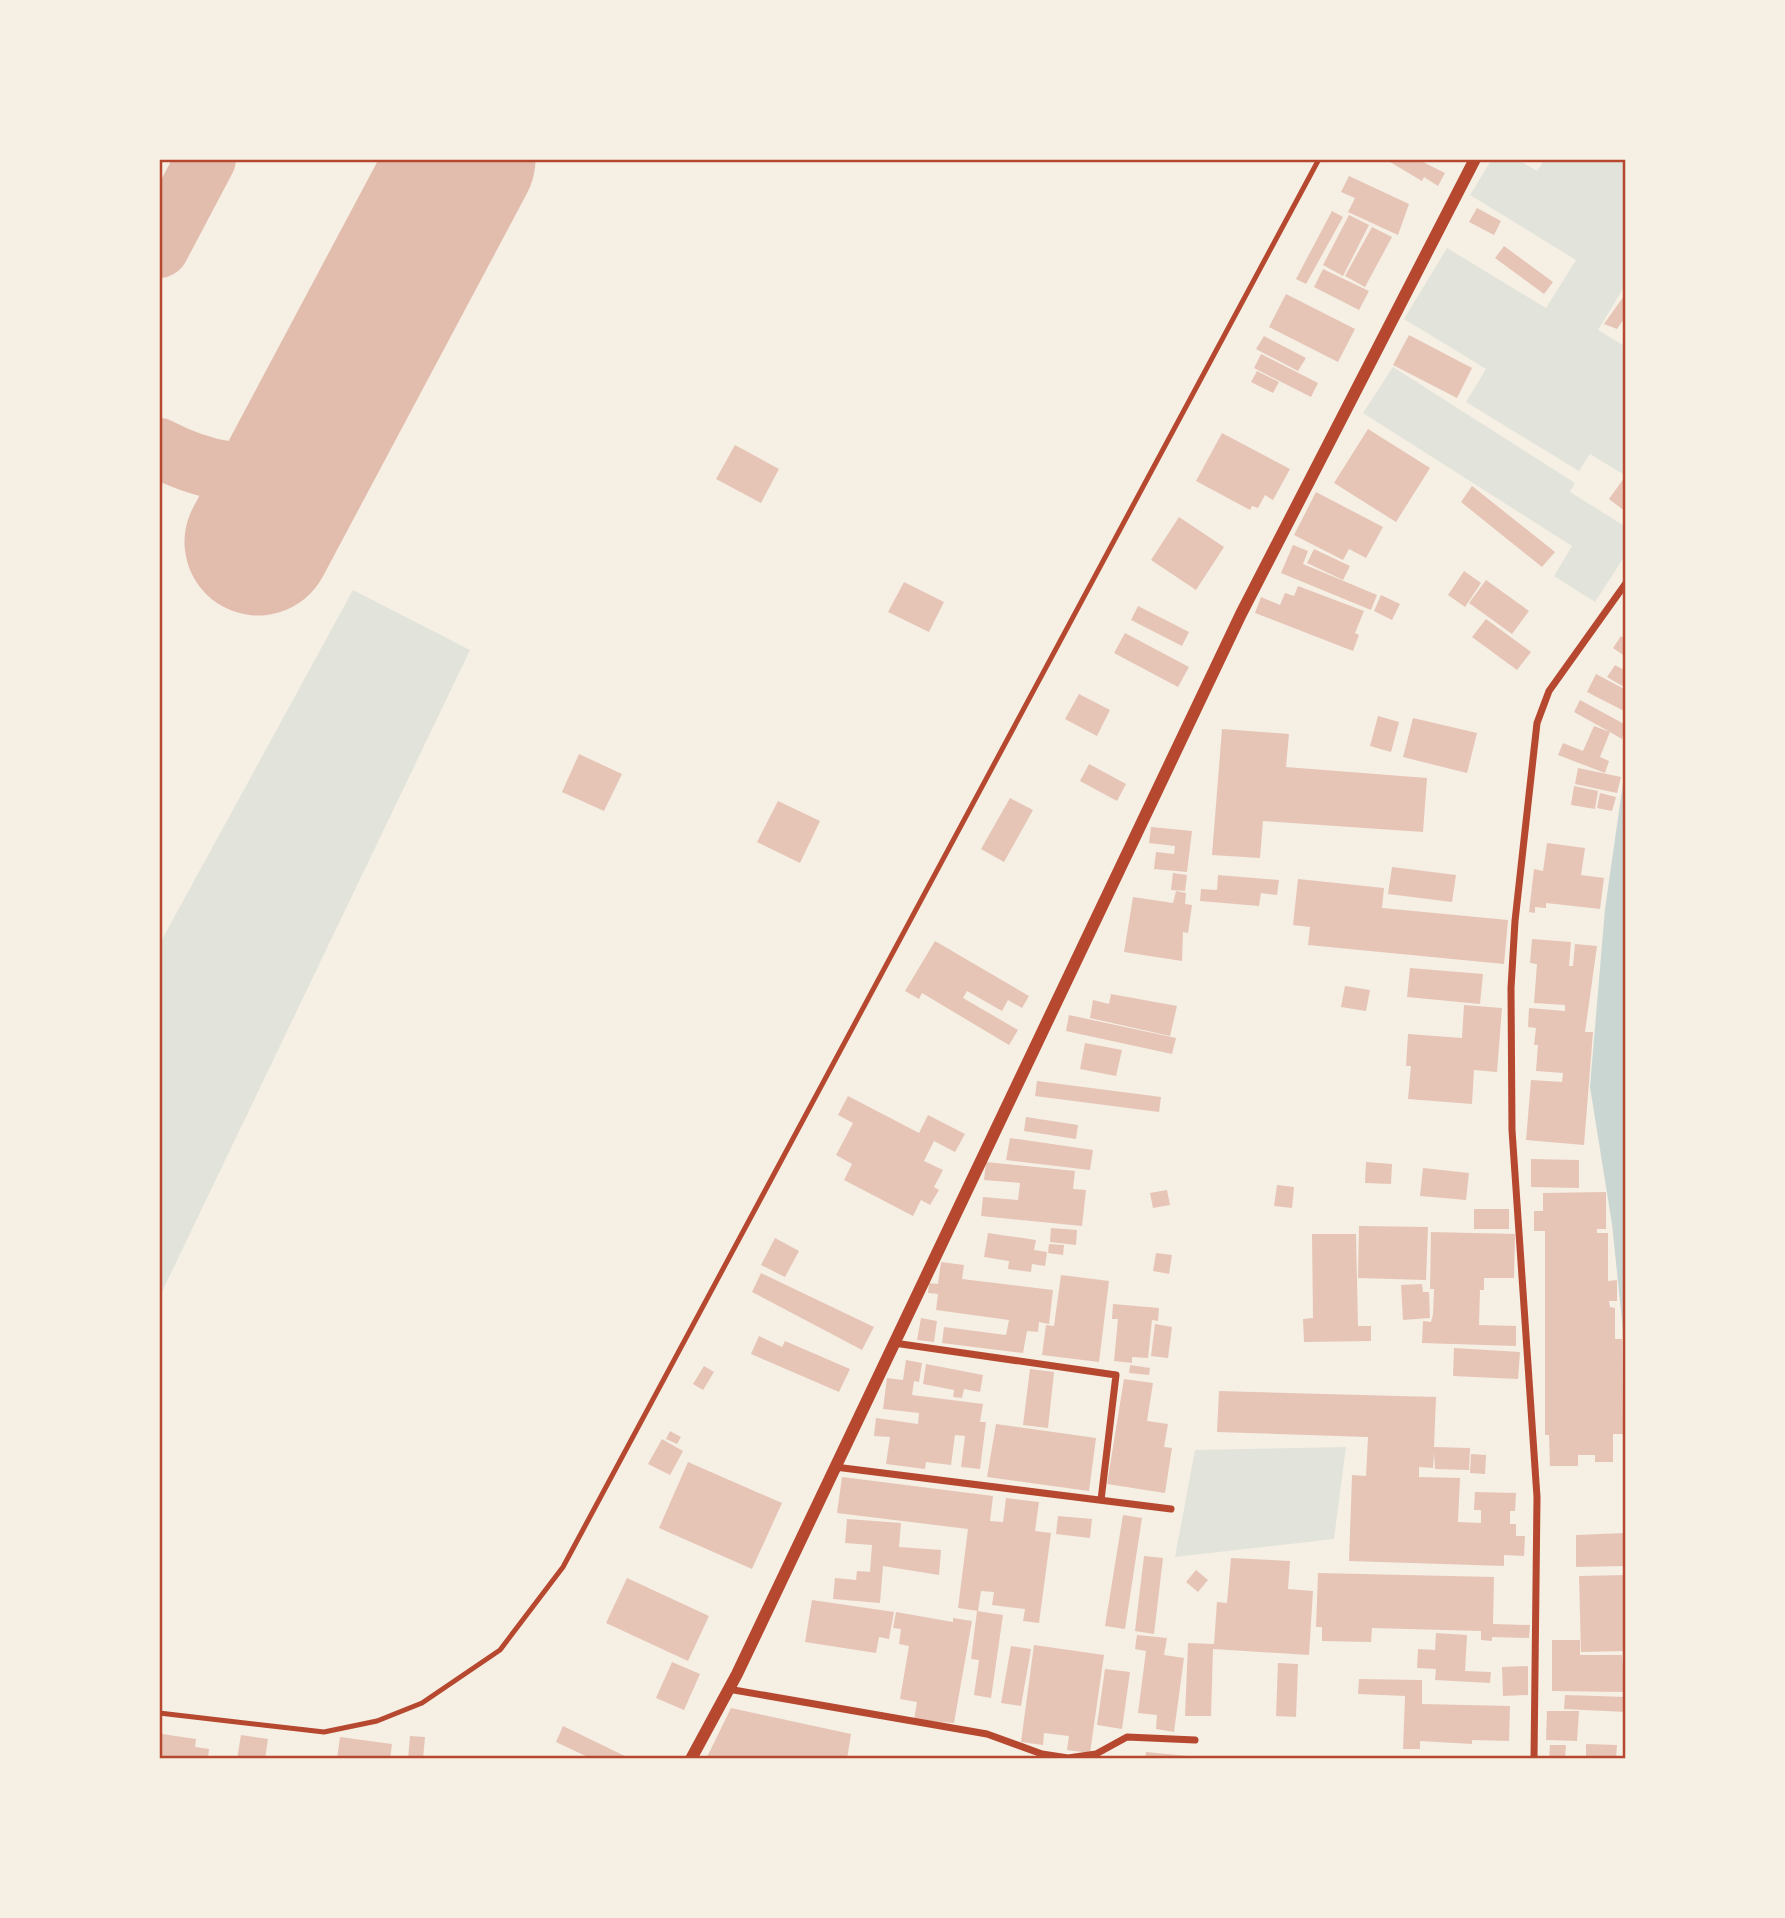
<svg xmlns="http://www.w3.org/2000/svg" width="1785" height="1918" viewBox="0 0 1785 1918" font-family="Helvetica,sans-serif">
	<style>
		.green { fill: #e2e4dc }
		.water { fill: #c9d6d2 }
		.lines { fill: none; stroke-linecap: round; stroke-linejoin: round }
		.taxiway { stroke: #e2bdae; stroke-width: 60 }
		.runway { stroke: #e2bdae; stroke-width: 147 }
		.building { fill: #e6c5b7 }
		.service { stroke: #b5482f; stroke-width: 5 }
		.minor { stroke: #b5482f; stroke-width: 7 }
		.tertiary { stroke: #b5482f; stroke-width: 12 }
		.neatline { fill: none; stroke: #b5482f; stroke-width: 2.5 }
	</style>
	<rect width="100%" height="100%" fill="#f6efe4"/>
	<path class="green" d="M1492 159H1517L1537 171 1545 159H1626V284L1598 330 1626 347V476L1590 454 1579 471 1466 402 1486 369 1404 319 1447 248 1546 308 1576 260 1470 195Z
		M1393 367 1575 483 1570 492 1626 527V554L1595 602 1554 576 1572 546 1363 413Z
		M353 590 470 650 159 1298V945Z
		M1346 1447 1334 1539 1175 1557 1195 1450Z"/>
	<path class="water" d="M1626 762V1359L1612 1224 1590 1087 1605 909Z"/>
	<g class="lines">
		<path class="taxiway" d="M159 248 206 159
			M159 448C207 473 244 477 297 469"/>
		<path class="runway" d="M258 542 462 159"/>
	</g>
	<path class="building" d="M1385 159H1422L1421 161 1445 173 1438 186 1424 177 1422 181Z
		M1349 176 1409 204 1398 235 1348 212 1355 198 1341 192Z
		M1477 208 1501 221 1494 235 1469 222Z
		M1332 211 1343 217 1306 284 1296 279Z
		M1349 215 1369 225 1343 276 1323 265Z
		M1372 227 1392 237 1365 287 1345 276Z
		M1504 246 1553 282 1544 294 1495 258Z
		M1323 269 1369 291 1359 310 1314 287Z
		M1626 293V316L1617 329 1604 324Z
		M1286 294 1355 329 1338 362 1269 327Z
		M1409 335 1472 368 1457 398 1393 365Z
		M1264 336 1306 358 1298 371 1256 349Z
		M1261 354 1318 383 1311 397 1254 368Z
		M1257 371 1279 382 1273 393 1251 382Z
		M1368 429 1430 468 1396 522 1334 483Z
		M1222 433 1290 469 1273 500 1265 495 1258 508 1252 506 1250 510 1196 481Z
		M735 445 779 469 761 503 716 479Z
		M1624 478 1626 480V512L1609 499Z
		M1472 486 1555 552 1542 567 1461 502Z
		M1316 492 1383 527 1366 558 1349 549 1343 560 1294 535Z
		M1179 517 1224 547 1196 590 1151 560Z
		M1293 545 1308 551 1303 564 1377 595 1371 610 1281 573Z
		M1314 549 1350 566 1343 580 1307 563Z
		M1464 571 1481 583 1465 607 1448 595Z
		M1486 580 1529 611 1512 634 1469 603Z
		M904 582 944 602 929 632 888 612Z
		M1298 586 1364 611 1355 633 1359 635 1353 651 1255 613 1261 597 1280 605 1285 593 1294 596Z
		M1381 595 1400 604 1392 620 1374 611Z
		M1138 606 1189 632 1182 646 1131 620Z
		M1486 619 1531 652 1517 670 1472 637Z
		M1125 633 1189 667 1178 687 1114 653Z
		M1621 636 1626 640V657L1613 648Z
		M1615 665 1626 671V688L1607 677Z
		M1596 674 1626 690V712L1587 692Z
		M1079 694 1110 710 1097 736 1065 719Z
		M1580 700 1626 725 1622 739 1610 732 1600 757 1609 761 1605 773 1558 755 1563 743 1583 751 1594 726 1610 732 1574 712Z
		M1378 716 1399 722 1391 752 1370 746Z
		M1413 718 1477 733 1467 773 1403 757Z
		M1222 729 1289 734 1286 767 1427 778 1423 832 1263 821 1260 858 1212 855Z
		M579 754 622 774 604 811 562 792Z
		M1089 764 1126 784 1117 801 1080 781Z
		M1578 768 1621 777 1617 793 1575 784Z
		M1574 786 1598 791 1595 809 1571 805Z
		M1600 793 1616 797 1612 811 1597 808Z
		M1010 798 1033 810 1004 862 981 849Z
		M778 801 820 821 800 863 757 842Z
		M1151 827 1192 831 1187 872 1154 869 1156 852 1174 854 1175 846 1149 843Z
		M1547 843 1585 848 1581 875 1604 878 1600 909 1546 903V908L1535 907V913L1529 912 1534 869 1543 871Z
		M1392 867 1456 875 1452 902 1388 894Z
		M1173 873 1187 875 1185 891 1171 890Z
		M1218 875 1279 880 1277 895 1261 893 1259 906 1200 901 1201 889 1217 890Z
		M1298 879 1384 888 1382 908 1508 920 1504 964 1308 945 1310 927 1293 925Z
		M1176 891 1186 893 1185 904 1192 905 1188 933 1183 932 1182 961 1124 952 1133 897 1173 903Z
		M1532 939 1571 942 1569 966H1573L1575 944 1597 946 1585 1032H1593L1584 1145 1526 1140 1531 1080 1562 1082 1563 1073 1536 1071 1538 1045H1534L1536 1028 1528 1027 1529 1008 1565 1011V1005L1534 1003 1537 964 1530 963Z
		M935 941 1029 996 1022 1008 1008 1000 1002 1011 967 991 963 998 1018 1030 1009 1045 922 993 919 999 905 991Z
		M1410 968 1483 974 1480 1004 1407 997Z
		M1345 986 1370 990 1366 1011 1341 1007Z
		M1111 994 1177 1006 1170 1036 1090 1018 1093 1000 1109 1004Z
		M1464 1005 1502 1008 1497 1072 1474 1070 1472 1104 1408 1099 1411 1066H1406L1408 1034 1462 1038Z
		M1069 1015 1176 1038 1172 1054 1066 1031Z
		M1085 1043 1122 1050 1116 1076 1080 1069Z
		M1037 1081 1161 1097 1159 1112 1035 1096Z
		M848 1096 919 1133 928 1115 965 1134 955 1152 934 1141 924 1161 943 1170 934 1187 939 1190 930 1205 921 1200 913 1216 844 1180 852 1164 836 1155 853 1123 838 1115Z
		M1026 1117 1078 1125 1076 1139 1024 1131Z
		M1010 1138 1093 1150 1090 1170 1006 1160Z
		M1531 1159 1579 1160V1188L1531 1187Z
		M986 1162 1075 1171 1073 1189 1086 1190 1082 1226 981 1216 983 1197 1018 1200 1020 1183 984 1180Z
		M1366 1162 1392 1164 1391 1184 1365 1183Z
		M1423 1168 1469 1173 1466 1200 1420 1196Z
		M1277 1185 1294 1187 1292 1208 1274 1206Z
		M1167 1190 1170 1205 1153 1208 1150 1193Z
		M1606 1192V1229H1597V1233H1608V1281L1617 1280V1301H1609L1610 1307 1615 1308V1339H1622L1623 1434H1613V1462H1595V1455H1578V1466H1550L1549 1435H1545V1231H1534V1211H1543V1193Z
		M1474 1209H1509V1229H1474Z
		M1359 1226 1428 1227 1426 1280 1358 1278Z
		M1051 1228 1077 1230 1076 1245 1050 1242Z
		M1431 1232 1515 1234 1514 1278H1484V1290H1480L1479 1325 1516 1326V1346L1422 1343 1423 1321 1431 1322 1433 1314 1434 1289H1430Z
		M988 1233 1036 1240 1034 1250 1047 1252 1045 1266 1032 1264 1031 1272 1008 1269 1009 1261 984 1257Z
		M1312 1234H1356L1358 1326H1371V1341L1304 1342 1303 1319 1313 1318Z
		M775 1238 799 1251 785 1277 761 1265Z
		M1049 1244 1064 1245 1063 1255 1048 1253Z
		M1156 1253 1172 1255 1169 1274 1153 1271Z
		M941 1262 964 1265 962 1279 1053 1290 1049 1324 1039 1322 1038 1332 1027 1331 1023 1353 942 1343 944 1327 1006 1335 1009 1320 936 1310 938 1294 928 1293 929 1283 938 1284Z
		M761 1273 874 1327 862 1350 752 1292Z
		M1061 1275 1109 1281 1099 1362 1042 1355 1046 1325 1054 1326Z
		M1422 1284 1423 1292H1429L1430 1318 1403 1320 1401 1285Z
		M1113 1304 1159 1308 1158 1321 1152 1320 1148 1358 1132 1357V1363L1114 1361 1118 1319H1112Z
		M921 1318 937 1321 934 1342 917 1340Z
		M1155 1324 1172 1327 1168 1358 1151 1356Z
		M759 1336 782 1347 785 1341 850 1369 839 1392 751 1354Z
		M1454 1348 1520 1352 1518 1379 1453 1376Z
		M906 1360 922 1363 919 1382 914 1381 912 1395 983 1404 980 1422H986L980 1469 961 1467 965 1436 955 1435 951 1465 926 1462 925 1469 886 1464 890 1437 874 1436 876 1418 918 1424 919 1413 883 1409 887 1378 903 1380Z
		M926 1364 983 1375 980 1392 964 1389 962 1398 953 1397 954 1390 923 1384Z
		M1130 1365 1150 1368 1149 1375 1129 1373Z
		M704 1366 714 1372 703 1390 693 1384Z
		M1030 1369 1054 1372 1048 1428 1023 1425Z
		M1124 1379 1153 1383 1147 1421 1168 1424 1164 1447 1172 1448 1165 1493 1107 1484Z
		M1219 1391 1436 1397 1434 1447 1470 1448 1469 1470 1435 1469 1434 1453 1433 1468 1419 1467V1477L1460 1478 1458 1522 1481 1523V1510H1474L1475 1492 1516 1493 1515 1511H1510V1524H1516V1536H1525L1524 1556 1504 1555V1566L1349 1561 1352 1475 1366 1476 1368 1437 1217 1432Z
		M996 1424 1096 1438 1089 1491 987 1477Z
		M670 1431 681 1437 677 1444 666 1439Z
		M662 1439 683 1451 670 1475 648 1464Z
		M1471 1454 1486 1455 1485 1474 1470 1473Z
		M688 1462 782 1503 752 1569 659 1528Z
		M842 1477 993 1496 990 1521 1003 1522 1006 1498 1039 1502 1035 1531 1051 1533 1039 1623 1023 1621 1025 1609 992 1605 994 1592 981 1591 978 1611 958 1608 968 1529 837 1513Z
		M1123 1515 1142 1518 1125 1629 1105 1626Z
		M1058 1516 1092 1519 1090 1538 1056 1534Z
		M847 1519 901 1523 899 1547 941 1550 939 1575 883 1566 880 1603 833 1599 835 1578 856 1580 857 1571 870 1572 872 1545 845 1543Z
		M1626 1533V1566L1576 1567V1535Z
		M1144 1556 1163 1558 1154 1634 1135 1631Z
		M1231 1558 1290 1561 1288 1589 1313 1591 1309 1655 1213 1649 1211 1716H1185L1188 1643 1214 1644 1217 1602 1227 1603Z
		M1196 1570 1208 1580 1198 1592 1186 1582Z
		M1318 1573 1494 1577 1493 1624 1530 1625 1529 1638 1492 1637V1641L1481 1640V1631L1372 1628 1371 1642 1322 1641V1627H1316Z
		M1626 1575V1651L1581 1652 1579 1576Z
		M627 1578 709 1616 688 1661 606 1623Z
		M812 1600 894 1612 889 1639 879 1637 876 1653 805 1642Z
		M977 1611 1003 1615 991 1698 974 1695 979 1660 971 1659Z
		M896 1612 953 1622V1618L972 1621 954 1723 914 1720 917 1702 900 1699 909 1646 899 1644 901 1629 893 1628Z
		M1436 1633 1467 1635 1465 1671 1491 1672 1490 1683 1435 1680 1436 1669 1417 1668 1418 1649 1435 1650Z
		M1137 1635 1167 1638 1164 1655 1184 1658 1174 1732 1156 1729 1157 1715 1138 1713 1146 1651 1135 1649Z
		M1552 1640H1580V1655H1622L1625 1692 1552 1691Z
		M1034 1645 1104 1655 1090 1753 1067 1750 1069 1736 1044 1733 1043 1745 1021 1742Z
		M1011 1646 1031 1649 1021 1706 1001 1703Z
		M672 1662 700 1674 684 1710 656 1698Z
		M1278 1663 1298 1664 1296 1717 1276 1716Z
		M1528 1666V1695L1503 1696 1502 1667Z
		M1105 1669 1130 1672 1122 1729 1097 1725Z
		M1359 1679 1422 1680V1704L1510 1706 1509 1741 1472 1740V1744L1420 1741V1749H1403L1405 1696 1358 1694Z
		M1565 1695 1626 1697V1712L1564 1709Z
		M731 1708 851 1734 847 1759H706Z
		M1547 1711H1579L1577 1741 1546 1740Z
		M563 1726 631 1759H592L556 1742Z
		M162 1734 196 1739 195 1747 209 1749 208 1759H159Z
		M241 1735 268 1739 265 1759H237Z
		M410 1736 425 1737 423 1759H408Z
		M340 1737 392 1744 390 1759H337Z
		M1586 1744 1617 1745 1616 1759H1586Z
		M1550 1745H1566L1565 1759H1549Z
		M1146 1752 1198 1757 1197 1759H1145Z"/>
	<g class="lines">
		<path class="service" d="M159 1713 324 1732 377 1721 422 1703 500 1650 563 1567 1319 159"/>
		<path class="minor" d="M894 1343 1116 1375 1101 1500
			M835 1467 1171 1509
			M728 1689 987 1734 1042 1754 1068 1758 1096 1754 1127 1737 1195 1740
			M1534 1759 1537 1497 1512 1130 1511 988 1515 921 1537 723 1549 691 1626 583"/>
		<path class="tertiary" d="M691 1759 737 1674 1241 614 1475 159"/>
	</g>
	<rect width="1785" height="1918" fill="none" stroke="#f6efe4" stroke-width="322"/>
	<rect x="161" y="161" width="1463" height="1596" class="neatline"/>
</svg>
